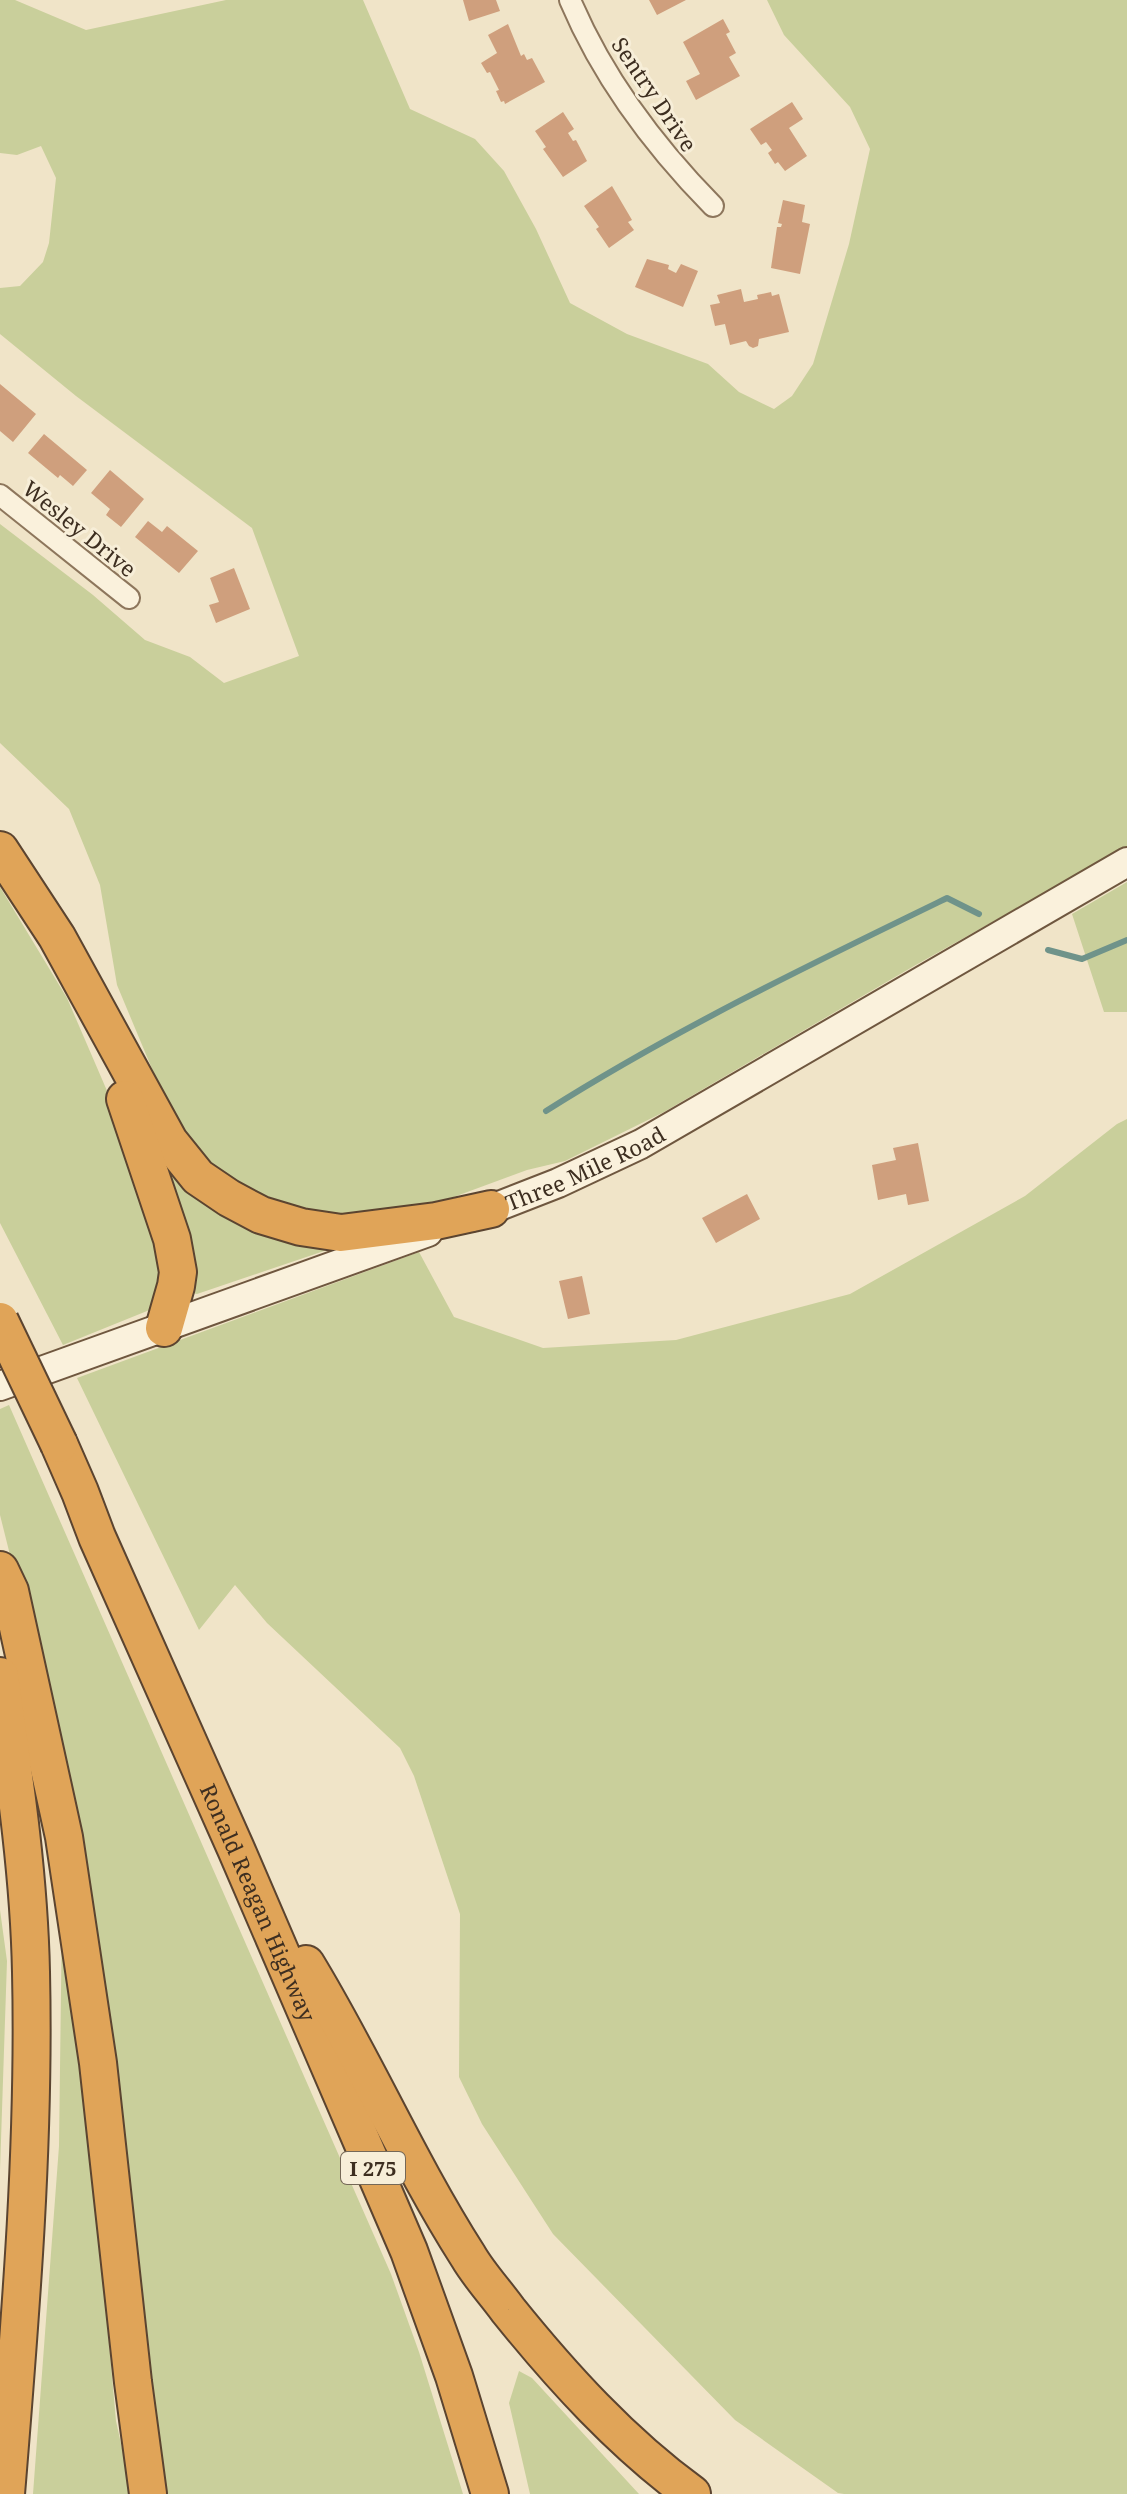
<svg xmlns="http://www.w3.org/2000/svg" width="1127" height="2494" viewBox="0 0 1127 2494" font-family="'Noto Serif',serif">
	<style>
		.green { fill: #c9cf9b }
		.lines { fill: none; stroke-linecap: round; stroke-linejoin: round }
		.stream { stroke: #6f938a; stroke-width: 6 }
		.building { fill: #cf9f7d }
		.street-casing { stroke: #8d765c; stroke-width: 24 }
		.secondary-casing { stroke: #6f573f; stroke-width: 32 }
		.highway-casing { stroke: #5b4430; stroke-width: 40 }
		.street { stroke: #faf1dc; stroke-width: 20 }
		.secondary { stroke: #faf1dc; stroke-width: 28 }
		.highway { stroke: #e0a458; stroke-width: 36 }
		.highway-bridge-casing { stroke: #5b4430; stroke-width: 40; stroke-linecap: butt }
		.highway-bridge { stroke: #e0a458; stroke-width: 36 }
		.labels { text-anchor: middle; dominant-baseline: central; stroke-width: 6; stroke-linejoin: round; paint-order: stroke }
		.shield { fill: #f7eed8; stroke: #756857; stroke-width: 2 }
		.shield-label { font-size: 20px; font-weight: bold; fill: #3d2e20 }
		.street-label { font-size: 22px; fill: #3d2e20; stroke: #f7eed8 }
	</style>
	<rect width="100%" height="100%" fill="#f0e4c8"/>
	<path class="green" d="M0 0H15L86 30 226 0H363L410 109 475 139 504 171 536 229 570 303 627 334 708 364 739 392 774 409 792 396 813 364 849 244 870 149 850 107 784 35 767 0H1127V846L914 966 664 1112 565 1161 527 1170 451 1198 376 1213 311 1216 275 1202 223 1176 173 1119 117 985 100 885 69 809 0 743V524L93 595 145 640 190 657 224 683 299 656 252 528 76 396 0 334V288L20 286 43 262 49 243 56 178 41 146 17 155 0 153Z
		M1127 882V1012H1104L1072 914Z
		M0 887 67 998 114 1107 164 1252V1289L152 1309 63 1345 0 1223Z
		M1127 1119V2494H844L838 2493 735 2420 553 2234 482 2124 459 2077 460 1914 414 1776 400 1748 267 1623 235 1585 199 1630 77 1378 419 1252 454 1317 543 1348 676 1340 850 1294 1025 1196 1117 1124Z
		M155 1135 330 1249 197 1294 192 1293Z
		M9 1405 391 2274 419 2352 463 2494H161L27 1623 0 1515V1409Z
		M0 1910 7 1961 0 2170Z
		M62 1914 86 2084 116 2421 132 2494H33L59 2146Z
		M519 2371 532 2378 639 2494H530L509 2403Z"/>
	<g class="lines">
		<path class="stream" d="M1048 950 1082 959 1127 940
			M546 1111C674 1030 811 964 947 898L979 914"/>
	</g>
	<path class="building" d="M463 0H496L500 11 469 21Z
		M649 0H686L657 15Z
		M723 19 730 32 726 34 736 53 729 57 740 76 696 100 686 81 700 74 683 42Z
		M508 24 521 56 524 54 527 60 532 58 545 82 505 104 504 101 501 102 496 91 499 90 490 72 487 73 481 63 497 53 488 35Z
		M792 102 803 119 789 128 807 156 785 171 778 162 775 164 768 153 772 150 766 142 761 145 750 129Z
		M563 112 574 129 568 133 573 141 576 140 587 161 563 177 543 149 546 147 535 131Z
		M612 186 632 220 628 222 634 230 609 248 596 229 599 227 584 206Z
		M783 200 805 205 802 222 810 224 800 274 771 268 777 227H781L782 224 778 223Z
		M647 259 669 265 668 269 676 273 681 264 698 271 683 307 635 287Z
		M741 289 744 302 758 299 757 295 771 292 772 296 779 294 789 332 759 339 758 346 753 348 749 346 746 341 730 345 725 324 715 326 710 305 720 303 717 295Z
		M0 384 36 414 13 442 0 431Z
		M44 434 87 470 73 486 60 475 58 478 28 453Z
		M110 470 144 499 121 527 106 515 110 509 91 493Z
		M148 521 162 532 167 526 198 551 179 573 135 537Z
		M234 568 250 609 216 623 209 605 219 602 210 578Z
		M918 1143 929 1201 908 1205 906 1194 878 1200 872 1165 896 1160 893 1148Z
		M747 1194 760 1219 716 1243 702 1218Z
		M582 1276 590 1314 568 1319 559 1281Z"/>
	<g class="lines">
		<defs>
			<path id="street" d="M570 0C603 78 653 145 713 206
				M0 495 129 598"/>
			<g id="secondary">
				<path id="s1" d="M471 1217 558 1183 641 1144 1127 862"/>
				<path d="M0 1386 428 1232"/>
			</g>
			<g id="highway">
				<path d="M0 850 57 937 169 1141 198 1177 229 1198 261 1215 301 1227 341 1233 436 1221 491 1209"/>
				<path d="M125 1099 172 1239 178 1272 176 1286 164 1328"/>
				<path id="s2" d="M59 1444 80 1492 97 1537 236 1849 409 2251 454 2376 490 2494"/>
				<path d="M0 1570 10 1591 64 1837 98 2063 133 2382 148 2494"/>
				<path d="M0 1676C14 1774 29 1873 31 1972 35 2145 20 2322 6 2494"/>
				<path d="M306 1964C364 2059 408 2162 468 2256 479 2275 495 2292 508 2310 562 2377 622 2443 692 2494"/>
			</g>
		</defs>
		<use href="#street" class="street-casing"/>
		<use href="#secondary" class="secondary-casing"/>
		<use href="#highway" class="highway-casing"/>
		<use href="#street" class="street"/>
		<use href="#secondary" class="secondary"/>
		<use href="#highway" class="highway"/>
		<defs>
			<path id="highway-bridge" d="M0 1321 59 1444"/>
		</defs>
		<use href="#highway-bridge" class="highway-bridge-casing"/>
		<use href="#highway-bridge" class="highway-bridge"/>
	</g>
	<g class="labels">
		<rect class="shield" x="341" y="2152" width="64" height="32" rx="6"/>
		<g class="shield-label">
			<text x="373" y="2168">I 275</text>
		</g>
		<g class="street-label">
			<text transform="translate(655 94) rotate(56)">Sentry Drive</text>
			<text transform="translate(80 528) rotate(39)">Wesley Drive</text>
			<text stroke="none"><textPath href="#s1" startOffset="124">Three Mile Road</textPath></text>
			<text stroke="none"><textPath href="#s2" startOffset="500">Ronald Reagan Highway</textPath></text>
		</g>
	</g>
</svg>
